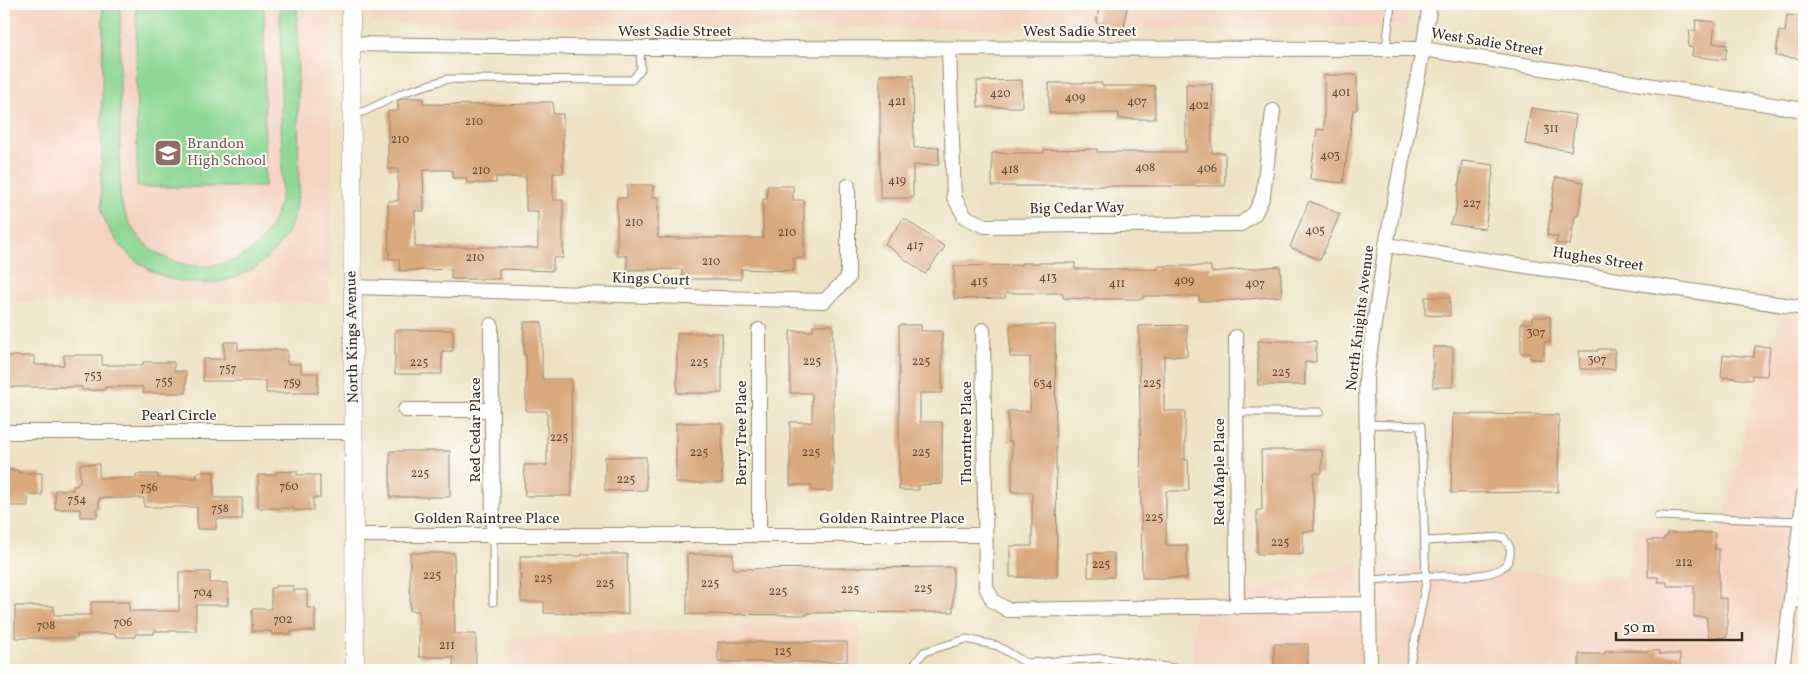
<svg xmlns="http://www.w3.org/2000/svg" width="1808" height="674" viewBox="0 0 1808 674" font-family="Vollkorn,serif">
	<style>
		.built { fill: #f4d3c0 }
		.green { fill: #8fd894; stroke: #658159 }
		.building { fill: #d8a87e; fill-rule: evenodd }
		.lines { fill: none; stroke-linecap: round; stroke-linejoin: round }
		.service-casing { stroke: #948670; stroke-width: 9 }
		.minor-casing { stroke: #948670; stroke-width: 16 }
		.tertiary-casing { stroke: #948670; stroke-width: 19 }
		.service { stroke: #fff; stroke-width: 7 }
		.minor { stroke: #fff; stroke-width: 14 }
		.tertiary { stroke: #fff; stroke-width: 18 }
		.labels { text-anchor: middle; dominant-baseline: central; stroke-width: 4; stroke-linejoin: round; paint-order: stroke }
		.number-label { font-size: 12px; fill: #624a36 }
		.street-label { font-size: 15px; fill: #3b2a1e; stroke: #fdfcf7 }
		.education-label { font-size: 15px; fill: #785e54; stroke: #fdfcf7; text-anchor: start }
	</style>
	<rect width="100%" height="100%" fill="#fdfcf7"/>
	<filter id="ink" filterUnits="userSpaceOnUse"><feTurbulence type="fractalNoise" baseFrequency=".02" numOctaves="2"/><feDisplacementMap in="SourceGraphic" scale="10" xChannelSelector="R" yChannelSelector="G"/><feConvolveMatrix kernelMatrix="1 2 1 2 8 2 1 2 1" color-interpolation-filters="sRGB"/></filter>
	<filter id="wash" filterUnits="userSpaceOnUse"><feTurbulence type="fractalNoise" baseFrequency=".0096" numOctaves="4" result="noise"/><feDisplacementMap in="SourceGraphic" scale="20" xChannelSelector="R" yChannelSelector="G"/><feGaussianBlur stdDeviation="1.12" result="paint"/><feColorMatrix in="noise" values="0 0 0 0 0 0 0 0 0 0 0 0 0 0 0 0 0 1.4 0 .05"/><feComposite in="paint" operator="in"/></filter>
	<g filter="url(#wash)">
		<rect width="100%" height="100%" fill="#eee2c2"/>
		<path class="built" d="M4 4H333L330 303 4 302Z
			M372 4H1409L1406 26 1135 30 372 23Z
			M1782 315 1804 318V425L1773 670H1379L1377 559 1626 580 1636 525 1720 538 1751 402Z
			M1360 562 1362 670H1191L1196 605Z
			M1804 563V670H1791Z
			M860 620 861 670H509L511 639Z"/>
		<path class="green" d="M103 4H120V196C123 210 128 222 136 234 165 272 226 278 259 243 272 230 279 209 282 191L280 4H297L299 189C296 205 295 220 287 233 241 312 129 293 101 211Z
			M136 4H264L265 187H137Z"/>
		<g id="blocks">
			<path class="building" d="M1100 4H1127L1124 28 1096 23Z
				M1787 15 1804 17V59L1776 56 1779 31 1785 32Z
				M1696 20 1715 22 1713 43 1727 45 1725 60 1692 56 1693 48 1688 47 1690 30 1695 31Z
				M880 75H913L914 148 939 147V165H913V198H880Z
				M1324 75H1357V110H1353L1343 183 1310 179 1317 129 1324 130Z
				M1022 80V107H978L977 81Z
				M1049 83H1102V86H1155V119H1119V113H1049Z
				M1186 84H1212V153H1225V186H992V153H1044V150L1097 149V152H1186Z
				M406 98H423V104L496 105 528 104V102H553V114H563V173H553V200H563V258H553V271L499 269V279H451V269L400 271 399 259H389L388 201H398V169H388V111H398V101ZM423 170H452L453 178H466L467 183H496V177H526V211H538V248H511V247H415V211H424Z
				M1531 108 1576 115 1571 151 1525 144Z
				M1462 161 1494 165 1485 229 1449 224 1455 215Z
				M1556 177 1584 182 1578 216H1575L1570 245 1556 243 1558 237 1547 235Z
				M627 185H653V197H658V238H763V199H767V186H793V200H804V258H794V271L741 269V279H682V269L627 270V256H617V198H627Z
				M1309 201 1340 214 1320 260 1290 247Z
				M904 218 945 247 925 274 885 244Z
				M1021 263H1075V269H1158V266H1211V272L1280 266 1282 296 1223 301H1199V296H1143V299H1090L1063 298V293H1005V298L954 299V266L1021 265Z
				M1425 297H1450V316L1425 315Z
				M1532 317H1550V342H1544V359H1530V353H1521V323H1532Z
				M524 322H542V379H571L572 496H525L524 465H547V411H526V355H524Z
				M813 325H833V491H812V485H790V422H812V393H790V331H813Z
				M899 325H921V331H942V393H920V422H942V484L919 485V490H899Z
				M1010 325H1055L1057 577H1010V546H1032V492H1012V442H1008V411H1030V357H1010Z
				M1187 325V356H1164V411H1185V460H1188L1189 491H1166V545H1187V578H1142L1139 326Z
				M395 330H453V351H442V374H395Z
				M677 333H722V393H677Z
				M1258 341H1316V362H1305V385H1258Z
				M224 342H238V350H287V364H301V373H318V393H266V381H203V359H224Z
				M1755 346 1770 347 1767 376 1752 375V380L1721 377 1723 355 1731 356V355L1754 357Z
				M1433 347H1453V387H1433Z
				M1598 349H1615V369H1580L1579 351H1598Z
				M64 355H102V365H143V362H174V371H186V393H143V387H105V390H82V387H4V356H34V365H64Z
				M1453 414 1559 415 1558 492 1451 493Z
				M676 423H722V483H676Z
				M1261 450H1322V473H1314V481L1313 482 1314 531H1303V554H1257V510H1262Z
				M390 451H450V497H390Z
				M605 457H646V490L605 491Z
				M80 464H99V478H137L136 474H158V478H197V472H214V498H242V519H216V529H197V507H144V498H99V509H97V517H80V509H55V490H73V486H77V483H80Z
				M4 470H18V473H42V495H28V506H5Z
				M297 471V475H320V498H313V510H294V508H258V475H276V472Z
				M1667 533H1715V549H1719V598H1727V637L1709 638 1706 617H1694V586H1667V582H1658V577H1648V540H1664V537H1667Z
				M410 553H454L455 634H476V670H453V657H419V611H410Z
				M1088 553H1114V577H1088Z
				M582 554H627L628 614 544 613V602H521L520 556H582Z
				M687 554H733V569L953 567V612L808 613V615L687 614Z
				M179 572H210V583H228V605H196V631H154V634H135V637H116V634H77V638H15V606H54V615H91V602H129V611H179Z
				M275 586H293V590H307V608H315V631H291V634H271V631H252V609H271V588H275Z
				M718 642H847V662H718Z
				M1274 644H1308V670H1290V667H1274Z
				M1605 651H1659V654H1680V670H1579V654H1605Z"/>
		</g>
	</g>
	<g filter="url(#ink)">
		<use href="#blocks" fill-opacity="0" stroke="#948670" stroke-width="1"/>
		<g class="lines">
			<defs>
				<path id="service" d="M1386 49 1391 4
					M351 113 363 112 405 92 447 79 632 80 641 69 640 48
					M1236 412H1320
					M1367 424 1421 426 1426 583 1409 669 1397 670
					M1658 516 1801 521
					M493 535V602
					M1369 580C1388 579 1408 576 1427 576 1446 575 1499 581 1508 561 1513 550 1510 546 1503 537L1425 541
					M1790 603 1804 604
					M910 670 924 652 966 639 998 646 1026 663 1103 658 1180 669V670"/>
				<path id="minor" d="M351 44 640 48 1423 49 1804 110
					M949 49 954 197 965 217 985 226 1241 224 1255 213 1263 196 1273 111
					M1386 245 1804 308
					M352 287 824 301 848 278V186
					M491 325 493 535
					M759 330V535
					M983 330 986 587 993 601 1008 610 1369 604
					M1236 337 1237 607
					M405 410H492
					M4 432H354
					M355 535H984
					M1370 670 1366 378 1386 245 1423 49 1430 4
					M1782 670 1804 494"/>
				<path id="tertiary" d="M351 4 355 670"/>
			</defs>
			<use href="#service" class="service-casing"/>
			<use href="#minor" class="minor-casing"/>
			<use href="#tertiary" class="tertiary-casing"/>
			<use href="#service" class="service"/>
			<use href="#minor" class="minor"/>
			<use href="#tertiary" class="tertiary"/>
		</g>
	</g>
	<defs>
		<symbol id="school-square" viewBox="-11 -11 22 22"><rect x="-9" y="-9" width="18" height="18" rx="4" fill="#8d6e63" stroke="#fdfcf7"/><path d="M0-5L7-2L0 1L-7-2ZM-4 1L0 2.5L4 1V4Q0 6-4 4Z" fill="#fff"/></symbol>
	</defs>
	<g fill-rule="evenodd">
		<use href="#school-square" x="152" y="137" width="32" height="32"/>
	</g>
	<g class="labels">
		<g class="number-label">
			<text x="1341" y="93">401</text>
			<text x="1000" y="94">420</text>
			<text x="1075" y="98">409</text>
			<text x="897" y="102">421</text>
			<text x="1137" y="102">407</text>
			<text x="1199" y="106">402</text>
			<text x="474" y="122">210</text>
			<text x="1551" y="129">311</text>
			<text x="400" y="140">210</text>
			<text x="1330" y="156">403</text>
			<text x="1145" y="168">408</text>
			<text x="1207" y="169">406</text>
			<text x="1010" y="170">418</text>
			<text x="481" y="171">210</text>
			<text x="897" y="181">419</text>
			<text x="1472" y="204">227</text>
			<text x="634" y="223">210</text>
			<text x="1315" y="231">405</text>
			<text x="787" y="233">210</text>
			<text x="915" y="246">417</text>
			<text x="475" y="258">210</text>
			<text x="711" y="262">210</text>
			<text x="1048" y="278">413</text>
			<text x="1184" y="281">409</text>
			<text x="979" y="282">415</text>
			<text x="1117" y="284">411</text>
			<text x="1255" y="284">407</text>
			<text x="1536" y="333">307</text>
			<text x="1597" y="360">307</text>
			<text x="812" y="362">225</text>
			<text x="921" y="362">225</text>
			<text x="419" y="363">225</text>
			<text x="699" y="363">225</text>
			<text x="228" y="369">757</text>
			<text x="1281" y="373">225</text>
			<text x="93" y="376">753</text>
			<text x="164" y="382">755</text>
			<text x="292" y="383">759</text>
			<text x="1043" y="384">634</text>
			<text x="1152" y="384">225</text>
			<text x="559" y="438">225</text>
			<text x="699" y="453">225</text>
			<text x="811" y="453">225</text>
			<text x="921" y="453">225</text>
			<text x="420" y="474">225</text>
			<text x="626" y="480">225</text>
			<text x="289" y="487">760</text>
			<text x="149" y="488">756</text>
			<text x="77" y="500">754</text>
			<text x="220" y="509">758</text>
			<text x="1154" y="518">225</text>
			<text x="1280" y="543">225</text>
			<text x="1684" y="563">212</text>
			<text x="1101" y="565">225</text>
			<text x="432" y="576">225</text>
			<text x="543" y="579">225</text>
			<text x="605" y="584">225</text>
			<text x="710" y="584">225</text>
			<text x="923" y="589">225</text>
			<text x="850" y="590">225</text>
			<text x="778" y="592">225</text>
			<text x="203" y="593">704</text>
			<text x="283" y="620">702</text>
			<text x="123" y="623">706</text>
			<text x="46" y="626">708</text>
			<text x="447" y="646">211</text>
			<text x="783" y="652">125</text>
		</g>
		<g class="street-label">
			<text x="675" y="32">West Sadie Street</text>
			<text x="1080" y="32">West Sadie Street</text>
			<text transform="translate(1487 43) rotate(9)">West Sadie Street</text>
			<text transform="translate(1077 209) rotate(-1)">Big Cedar Way</text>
			<text transform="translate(1598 260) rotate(9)">Hughes Street</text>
			<text transform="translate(651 280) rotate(2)">Kings Court</text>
			<text transform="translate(1361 318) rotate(-83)">North Knights Avenue</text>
			<text transform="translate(353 337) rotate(-91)">North Kings Avenue</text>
			<text x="179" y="416">Pearl Circle</text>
			<text transform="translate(476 430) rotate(-90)">Red Cedar Place</text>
			<text transform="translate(742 433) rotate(-90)">Berry Tree Place</text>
			<text transform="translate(967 433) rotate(-90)">Thorntree Place</text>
			<text transform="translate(1220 472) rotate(-90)">Red Maple Place</text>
			<text x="487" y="519">Golden Raintree Place</text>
			<text x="892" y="519">Golden Raintree Place</text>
		</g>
		<g class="education-label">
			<text x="187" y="144">Brandon<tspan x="187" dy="17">High School</tspan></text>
		</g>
	</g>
	<rect width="1808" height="674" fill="none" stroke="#fdfcf7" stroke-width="20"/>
	<path d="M1616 632v8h126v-8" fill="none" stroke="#3b2a1e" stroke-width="2.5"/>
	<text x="1623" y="632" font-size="15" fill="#3b2a1e" stroke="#fdfcf7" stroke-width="4" paint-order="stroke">50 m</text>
</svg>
